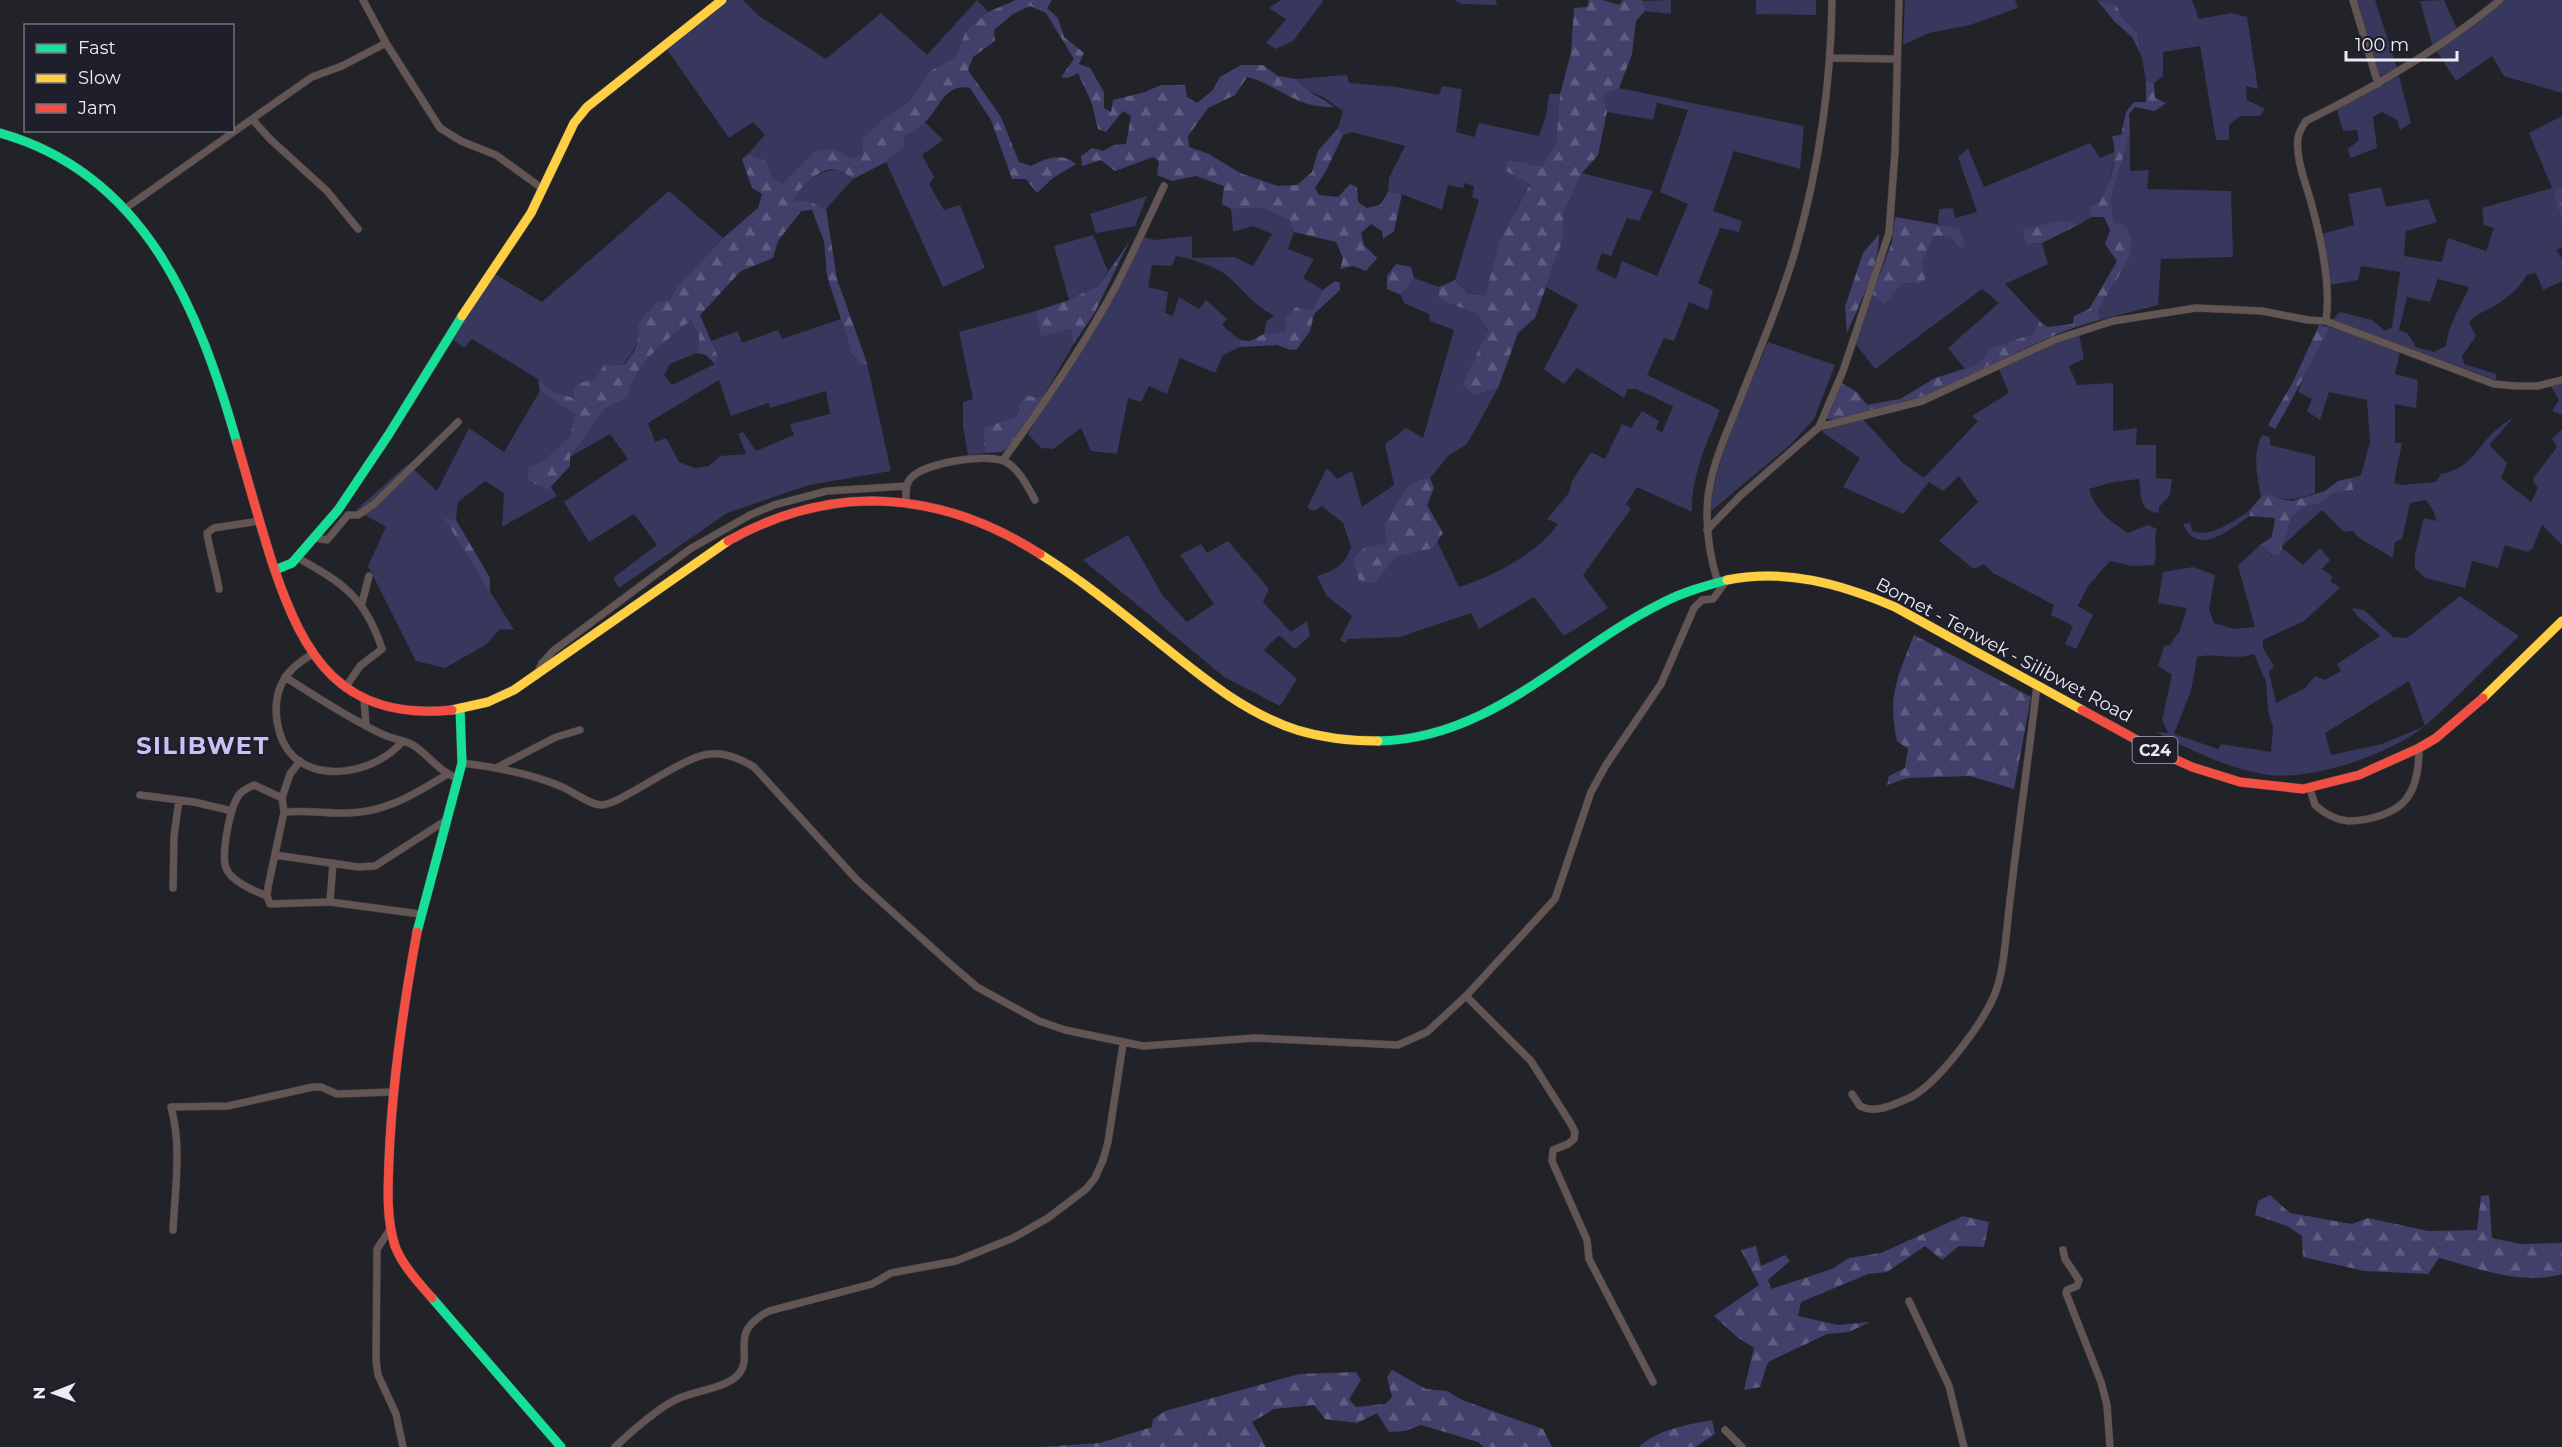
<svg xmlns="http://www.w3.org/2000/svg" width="2562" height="1447" viewBox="0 0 2562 1447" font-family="Montserrat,sans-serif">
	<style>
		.grass { fill: #38375d; fill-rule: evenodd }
		.forest { fill: url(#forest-firs) }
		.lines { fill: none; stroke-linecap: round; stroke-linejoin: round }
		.street-casing { stroke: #3f3f45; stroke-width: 8 }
		.fast-casing { stroke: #3f3f45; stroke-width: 10 }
		.slow-casing { stroke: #3f3f45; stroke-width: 10 }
		.jam-casing { stroke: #3f3f45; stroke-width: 10 }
		.street { stroke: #635554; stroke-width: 7 }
		.fast { stroke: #16e098; stroke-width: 9 }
		.slow { stroke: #ffcf43; stroke-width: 9 }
		.jam { stroke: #f24e42; stroke-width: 9 }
		.labels { text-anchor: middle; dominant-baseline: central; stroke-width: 4.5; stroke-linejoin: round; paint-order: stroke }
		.shield { fill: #1f1f2c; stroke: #aeaeb9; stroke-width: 1.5 }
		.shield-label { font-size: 16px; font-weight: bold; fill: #ebecf5 }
		.street-label { font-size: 18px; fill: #ebecf5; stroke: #1f1f2c }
		.district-label { font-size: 24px; font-weight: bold; letter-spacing: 1.5px; fill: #ccbff8; stroke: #1f1f2c }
	</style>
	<defs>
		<pattern id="forest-firs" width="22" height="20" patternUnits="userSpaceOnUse" patternTransform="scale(1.5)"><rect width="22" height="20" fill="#42406b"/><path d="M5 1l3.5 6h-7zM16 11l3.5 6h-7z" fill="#5d5c81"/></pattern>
	</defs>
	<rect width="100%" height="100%" fill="#222229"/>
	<path class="grass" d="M728 0H743L759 16 826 59 881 13 927 55 977 0 988 12 966 31 955 57 930 71 908 102 883 119 864 155 850 158 814 152 783 183 772 178 767 161 748 154 765 135 753 122 729 138 666 48Z
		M1281 0H1324L1293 41 1276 49 1266 43 1286 19 1269 8Z
		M1454 0H1496L1497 5 1462 4Z
		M1671 0V14L1645 11 1641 1Z
		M1756 0H1816V15L1756 14Z
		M1905 0H2015L2018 8 1970 25 1929 33 1903 45Z
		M2097 0H2192L2199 19 2231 13 2247 17 2258 89 2246 86 2247 100 2265 109 2260 116H2240L2229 125V140H2216L2200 46 2163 52V76L2154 83 2146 80 2137 32 2123 18 2116 5Z
		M2357 0H2375L2397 68 2379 77Z
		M2444 0 2460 36 2505 0H2562V93L2504 76 2492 56 2456 81 2432 44 2420 1Z
		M1347 75 1349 83 1397 87 1439 95 1442 86 1462 89 1456 132 1474 137 1479 123 1539 136 1546 115 1549 94H1560L1556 143 1542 166 1508 160 1504 170 1530 183 1500 239 1485 297 1469 295 1455 280 1479 200 1472 197 1474 186 1465 183 1463 188 1448 185 1442 210 1402 194 1388 192 1389 178 1405 146 1352 132 1343 135 1338 128 1343 111 1323 97 1303 89 1296 79Z
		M2399 76 2411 123 2400 130 2397 120 2382 112 2373 117 2377 148 2350 158 2348 149 2359 140 2357 130 2343 131 2337 110 2373 87Z
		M1619 88 1804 126 1800 169 1734 151 1713 211 1742 221 1739 232 1720 228 1698 283 1713 290 1708 310 1689 302 1674 341 1664 338 1647 375 1720 410C1707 443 1691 476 1692 512L1637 487 1626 504 1631 509 1583 575 1608 608 1564 636 1534 597 1479 629 1471 613 1400 637 1348 639 1345 643 1340 640 1352 616 1326 595 1317 576C1334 571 1345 565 1351 547L1343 523 1322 506 1314 511 1307 508 1327 468 1337 479 1352 471 1362 507 1394 485 1385 444 1406 428 1423 438 1454 330 1430 321 1429 314 1404 303 1401 295 1414 278 1439 287 1440 299 1478 314 1488 332 1463 385 1474 396 1498 388 1467 444 1449 455 1430 478 1421 479 1386 543 1365 547 1376 582 1396 557 1433 548 1437 541 1459 587C1495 576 1536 554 1558 524L1547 519 1569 493 1572 481 1591 452 1605 459 1622 424 1631 428 1642 411 1659 421 1656 429 1662 433 1673 406 1636 389H1628L1624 398 1577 368 1564 384 1544 369 1578 305 1546 287 1563 239V215L1582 173 1653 191 1639 221 1627 218 1611 256 1602 253 1596 269 1616 279 1622 261 1657 276 1688 204 1660 192 1688 110 1657 103 1653 120 1607 112 1604 95Z
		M2562 116V185L2554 194 2562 222V247L2556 250 2562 258V281L2543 290 2536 273 2527 275C2520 288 2506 299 2493 307 2483 312 2475 314 2469 323L2476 336 2462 356 2464 364 2496 374V380L2332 320 2340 312 2372 320 2385 331 2392 327 2400 272 2361 266 2358 280 2329 285 2322 234 2354 225 2348 194 2381 187 2386 207 2428 199 2437 222 2406 231 2404 256 2442 262 2448 238 2486 251 2494 228 2484 225 2482 208 2552 188 2529 133ZM2438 279 2469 287C2461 307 2448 324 2446 346L2434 352 2416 347 2408 334 2399 330 2407 297 2430 302Z
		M925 122 943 140 922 155 934 177 929 184 944 210 960 205 985 268 943 287 886 162 904 147V136Z
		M2130 133V171L2149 170 2147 189 2231 191 2233 257 2161 259 2158 305 2100 320 2098 310 2129 259 2114 222 2111 199Z
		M2090 143 2100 158 2117 151 2108 187 2099 203 2089 206 2092 217 2080 224 2062 220 2027 244 2042 243 2048 264 2005 284 2040 321 2033 334 1991 348 1977 365 1965 369 1948 348 1999 303 1982 289 1875 369 1855 343 1872 295 1884 303 1903 283 1920 284 1922 263 1934 236 1950 237 1961 249 1959 229 1938 224 1939 209 1953 208 1955 218 1977 212 1958 157 1968 148 1984 187Z
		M837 169 853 179 826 209 808 201H794C798 184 820 171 837 169Z
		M669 191 723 238 674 290C668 308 653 321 641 337 635 346 631 356 623 365H604L595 381 578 383 573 388 574 398 554 392 538 379 472 339 464 348 451 338 493 273 542 302Z
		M1147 196 1135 226 1096 233 1090 214Z
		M1261 208 1289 220 1294 232 1288 249 1314 259 1303 278 1323 290 1312 310 1296 307 1285 318 1287 331 1264 334 1266 322 1274 315C1252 306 1241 285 1222 272 1210 265 1190 258 1176 256L1172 266 1152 265 1148 287 1168 292 1165 313 1173 316 1179 297 1199 309 1206 300 1227 319 1222 325 1240 340V347L1223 355 1215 373 1180 358 1167 394 1149 386 1141 402 1128 398 1117 454 1091 451 1081 428 1053 449 1041 448 1028 434 1085 340 1105 313 1144 237 1154 240 1192 236V258L1234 257 1253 266 1272 234 1253 226 1233 232 1231 209Z
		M1093 235 1108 271 1099 285 1069 300 1054 246Z
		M1036 311 1042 335 1071 329 1073 345 1043 397 1025 396 1019 406 1018 416 983 428 985 453 968 455 963 426V402L973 399 959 332Z
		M841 319 852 353 861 366 867 363 891 471 809 485 727 513 619 588 613 578 657 545 634 514 589 542 564 502 628 459 610 434 570 457 606 408 628 398C632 364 667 341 691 320L699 336 697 353 670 364 664 375 672 385 715 364 718 357 711 341 738 331 742 343 778 330 782 339ZM719 380 731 416 768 403 770 408 826 391 830 414 790 424 794 435 756 451 743 432 738 434 746 454 720 456 709 466 695 468 679 462 666 438 655 442 648 423Z
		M2330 327 2400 351 2395 374 2418 380 2416 408 2395 404V443H2402L2394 483 2402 485 2436 482 2441 474C2472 468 2475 449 2496 430 2502 425 2509 420 2515 416L2489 445 2507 463 2501 478 2531 502 2538 488 2532 480 2557 447 2552 439 2562 429V545L2542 525 2532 549 2527 552 2505 545 2498 568 2472 561 2465 588 2426 578 2415 569V554L2424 518 2436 521 2434 512 2426 500 2410 503 2402 539 2395 542 2393 558 2359 538 2353 531 2344 532 2322 510 2281 547 2303 565 2320 548 2330 560 2322 569 2333 577 2330 581 2340 588 2304 621 2263 640V648L2274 666 2269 672 2276 703 2305 688 2315 676 2325 680 2341 671 2337 664 2380 636C2371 626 2357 619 2352 608L2364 610 2393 637 2407 638 2460 596 2519 636C2488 665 2458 697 2426 725 2392 754 2308 783 2263 774 2225 767 2190 750 2156 732L2168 733 2162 720 2172 675 2158 666 2164 646 2170 645 2180 630 2187 608 2158 603 2163 572 2193 567 2215 575 2209 609 2214 623 2234 629 2255 627 2238 566 2260 545 2272 556 2278 555 2292 517 2302 508 2321 503 2332 493 2352 490 2351 478 2361 475 2370 442 2367 400 2329 392 2320 420 2307 411 2312 399 2298 392 2309 363ZM2254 654 2266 682 2268 711 2273 727 2271 752 2221 744 2218 749 2174 734 2191 691 2197 657C2217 652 2233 661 2254 654ZM2409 681 2425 726 2382 744 2331 755 2325 733Z
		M2079 334 2084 359 2069 366 2077 385 2113 383V431L2137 428 2136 445H2156V478L2172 479 2170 495 2159 507V513C2138 511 2142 496 2139 479L2113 482 2089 489C2096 512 2109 520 2128 533L2148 525 2157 529C2153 542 2158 552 2154 565L2132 566 2110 561 2088 586 2078 606 2093 615 2076 649 2065 644 2073 626 2051 615 2054 605 1993 573 1984 564 1974 569 1939 541 1978 502 1959 476 1943 491 1929 482 1903 514 1843 487 1860 458 1821 431 1863 419 1904 464 1924 478 1978 421 1972 416 2009 393 1998 367 2040 348Z
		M1768 342 1835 365 1814 419 1790 445 1710 512C1716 454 1746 396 1768 342Z
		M2562 384V415L2552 411 2559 400 2551 386Z
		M540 391 575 415 570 436 542 462 548 489 551 487 557 496 502 527 504 493 485 481 458 502 456 520 445 519 514 630 500 629 487 644 445 668 416 661 368 566 386 527 356 510 408 464 437 491 469 428 504 452Z
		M2262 435 2270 437V445L2315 456V493C2297 499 2287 503 2270 494L2261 497C2257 476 2252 454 2262 435Z
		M2249 511 2250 516C2230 529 2198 558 2183 524L2190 523 2193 532C2215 536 2230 523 2249 511Z
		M1128 535 1163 596 1187 622 1214 604 1180 555 1201 544 1207 553 1228 541 1269 589 1263 602 1291 632 1307 621 1310 636 1295 649 1279 635 1264 650 1297 679 1280 706 1224 677 1083 560Z"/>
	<path class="forest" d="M1016 0H1052L1047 8 1058 18 1064 37 1084 53 1079 64 1090 68 1104 92V108L1111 112 1113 100 1145 92 1161 85H1185L1187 97 1197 103 1213 90 1220 77 1241 65H1263L1278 76 1296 79C1305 93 1321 96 1334 107 1295 108 1281 86 1247 77L1235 95 1208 108 1188 136 1189 147 1209 154 1240 173 1278 186 1297 185 1312 172 1318 151 1338 128 1343 135 1326 171 1315 188 1319 195 1338 197 1350 184 1357 187 1358 202 1367 208 1380 205 1388 192 1402 194 1394 231 1383 239 1382 231 1371 224 1361 233 1364 245 1377 258 1366 271 1353 266 1340 269 1343 258 1336 242 1294 232 1289 220 1261 208 1231 209 1222 204 1224 186 1196 176 1172 181 1157 175 1159 161 1153 157 1115 171 1101 160 1082 166 1081 156 1092 148 1103 151 1114 145 1126 144 1131 116 1123 111 1106 132 1098 129 1092 104 1078 73 1068 78 1061 77 1074 59 1046 13 1030 6 1013 14 994 30 995 41 973 57 968 70 1001 117 1019 162 1031 166C1046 158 1061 152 1076 164L1053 178 1037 193 1026 179H1012L991 120 970 88C944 83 940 109 924 123 919 128 911 132 904 136V147L886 162 853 179C848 176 841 170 835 169 820 168 797 188 794 201H808L826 209 837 279 867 363 861 366 852 353 827 276 824 241 812 210 801 211 778 241 773 258 741 271 700 315 718 357 715 364 706 355 697 353 699 336 691 320C667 341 632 364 628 398L606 408 570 457V466L548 490 528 480 529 467 542 462 570 436 575 415 540 391 538 379 554 392 574 398 573 388 578 383 595 380 604 365H624C636 350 640 343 638 324L656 303 670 300 674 290 723 238 758 208 762 194 752 188 742 159 748 154 767 161 772 178 783 183 814 152 834 149 850 158 863 155 862 139 883 119 908 102 930 71 955 57 966 31 988 12Z
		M1589 0H1603L1619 5 1623 0H1642L1645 11 1636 21 1632 54 1619 88 1604 95 1607 112 1598 155 1582 173 1563 215V239L1535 318 1518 333 1498 388 1474 396 1462 385 1488 331 1477 314 1439 299V287L1455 280 1469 295 1485 296 1500 239 1530 184 1504 170 1508 160 1542 166 1556 143 1560 94 1571 53 1574 8 1587 7Z
		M2097 0 2116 5 2123 18 2137 32 2141 55 2132 37 2115 22Z
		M2146 80 2154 83 2155 98 2166 103 2155 111 2135 107 2129 114 2130 133 2111 199 2114 222 2126 226 2132 241 2129 259 2098 310 2100 320C2047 333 2002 362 1952 385 1916 402 1876 409 1837 419H1826L1842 383 1858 393 1867 405 1900 399 1935 378 1977 365 1991 348 2033 334 2040 321 2047 327 2073 324 2074 316 2089 309 2117 261 2105 244 2110 230 2104 217H2092L2089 206 2099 203C2111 182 2119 160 2112 136L2121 135 2126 112 2134 102H2146Z
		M2562 185V222L2554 194Z
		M1895 217 1959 228 1965 243 1962 250 1950 237 1934 236 1922 263 1926 278 1920 284 1903 283 1884 304 1872 295 1892 242Z
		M2063 220 2080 224 2042 243 2027 244 2022 230Z
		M1879 234C1879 268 1860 302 1847 333L1845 307 1863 253Z
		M1129 242 1095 312 1073 345 1071 329 1041 336 1036 311 1069 300 1099 285Z
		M1396 264 1411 267 1414 278 1401 295 1387 289V276Z
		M1335 281 1340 283V290L1314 314 1310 331 1297 349 1290 350 1277 345 1240 347V340L1250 341 1264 334 1286 331 1285 318 1296 307 1312 310 1323 290Z
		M2319 325 2330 327C2311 361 2295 396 2275 429L2268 425 2293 382Z
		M1025 396 1043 397 1014 441 1002 452 985 453 983 428 1018 416 1019 406Z
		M1430 478 1434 488 1427 505 1443 533 1433 548 1396 557 1376 582 1360 583 1353 560 1365 547 1386 543 1385 524 1407 488 1421 479Z
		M2351 478 2353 490 2332 493 2321 503 2302 508 2292 517 2279 555 2273 556 2260 545 2272 537 2275 518 2250 516 2249 511 2261 497 2270 494 2281 499 2292 501 2325 491 2338 481Z
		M444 518 456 520 490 578V592Z
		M1914 635 2031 697 2014 789 1970 776 1907 778 1887 785 1889 776 1905 768 1908 749 1897 741C1887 696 1898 676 1914 635Z
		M2270 1195 2290 1213 2352 1224 2368 1218 2428 1231 2477 1230 2481 1196 2489 1195 2492 1238 2521 1244 2562 1243V1274C2523 1286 2477 1268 2439 1258L2428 1274 2364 1271 2303 1257 2302 1236 2287 1226 2255 1215 2258 1201Z
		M1963 1216 1989 1222 1984 1247 1959 1246 1942 1260 1925 1246 1887 1272 1868 1274 1801 1302 1798 1316 1838 1325 1870 1322 1849 1332 1827 1334 1768 1362 1760 1387 1744 1390 1754 1348 1737 1337 1714 1316 1759 1285 1741 1250 1756 1246 1761 1266 1785 1255 1790 1261 1768 1280 1771 1289 1832 1269 1849 1258 1881 1253Z
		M1392 1370 1426 1389 1447 1391 1462 1400 1543 1429 1552 1447H1484L1478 1442 1421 1425 1405 1431 1389 1432 1377 1413 1357 1423 1325 1419 1314 1405 1274 1409 1252 1422 1266 1447H1040L1100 1443 1152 1427 1153 1419 1165 1411 1299 1374 1356 1372 1361 1380 1349 1399 1356 1407 1385 1404 1392 1397 1387 1377Z
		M1712 1420 1715 1434 1695 1447H1639C1658 1429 1687 1425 1712 1420Z"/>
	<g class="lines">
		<defs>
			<path id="street" d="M363 0 386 43 440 128 461 141 496 155 543 189
				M2353 0 2378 84
				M1831 58 1897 59
				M126 208 252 119
				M358 229 327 191 270 139 252 119 312 77 342 66 386 43
				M2326 321C2331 287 2321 239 2312 206 2307 186 2295 159 2298 138 2299 131 2302 127 2306 121 2375 87 2441 49 2500 0
				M1819 427 1922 401 2054 340 2113 321 2196 308 2262 311 2308 320 2326 321 2494 384 2516 386H2537L2562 380
				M1003 460C1044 404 1083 347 1116 286 1133 253 1148 220 1164 186
				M906 502C906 494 905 485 910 479 923 463 984 453 1004 461 1018 467 1028 487 1035 500
				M1707 530 1740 496 1819 427 1843 371 1889 233 1895 151 1899 0
				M316 538 327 540 348 515H358L373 505 458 422
				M298 558C343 583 365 597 382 649L360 666 345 688
				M1718 583C1709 554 1705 526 1708 497 1712 464 1727 432 1739 402 1759 351 1781 300 1796 248 1819 167 1831 84 1832 0
				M219 589C216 570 210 553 207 533L214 528 259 521
				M362 603 369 576
				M311 655C299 662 288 670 282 683 271 705 276 740 294 757 324 784 378 770 402 742
				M536 676 542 663 553 651 690 549 750 515 774 505 827 491 907 486
				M285 677C317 697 348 718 382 734 392 739 404 740 413 745 429 755 440 773 458 778
				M364 699 366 726
				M300 761 290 774 282 798 284 812 268 887 267 896 270 904 330 902 420 914
				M462 763C495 767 529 773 560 786 573 791 589 805 602 805 613 804 623 797 632 792 651 782 691 755 710 754 726 752 741 759 754 767L857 880 948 962 977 987 1039 1021 1065 1030 1143 1046 1255 1038 1398 1045 1427 1032 1466 996 1555 899 1591 792 1606 765 1661 684 1694 608 1702 600 1713 599 1727 580
				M498 767 556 737 580 730
				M2310 789 2315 805C2324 813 2335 820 2348 821 2367 821 2396 814 2407 798 2417 785 2419 763 2419 748
				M140 795 194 802 232 811
				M284 812C305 810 323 813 344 813 383 814 415 794 446 775
				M275 855 358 867 375 866 445 821
				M173 888 174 836 179 800
				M267 896C254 891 231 881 226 868 221 854 230 807 239 795 242 790 248 788 254 785L282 798
				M330 902 333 863
				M1466 996 1531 1061 1571 1124 1575 1132 1574 1139 1568 1144 1553 1150 1552 1161 1587 1240 1589 1259 1653 1382
				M1852 1094 1860 1106C1876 1114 1892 1105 1907 1099 1936 1087 1985 1021 1996 991 2005 967 2007 920 2011 892 2019 823 2029 754 2037 685
				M391 1228 377 1249 376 1360 378 1375 396 1414 403 1447
				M173 1230C175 1190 182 1146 171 1107L228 1106 313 1087H321L337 1094 392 1092
				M2063 1250 2065 1259 2079 1280 2077 1286 2067 1290 2066 1293 2101 1382 2107 1405 2110 1447
				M1909 1301 1949 1386 1964 1447
				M1725 1430 1742 1447
				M615 1447C632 1431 652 1413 673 1401 691 1391 723 1389 737 1376 757 1355 725 1334 769 1311L872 1284 891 1273 956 1261 1013 1238 1048 1218 1086 1189 1095 1178 1103 1160 1108 1142 1123 1044"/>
			<path id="fast" d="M0 133C146 174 199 310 237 443
				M275 570 292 563 338 510 389 434 462 316
				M1378 741C1492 739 1567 650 1662 603 1683 592 1705 586 1727 580
				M417 932 462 763 460 708
				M432 1298 561 1447"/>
			<path id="slow" d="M462 316 531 213 574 123 587 107 722 0
				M1040 554C1083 581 1122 613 1162 645 1203 678 1245 713 1297 730 1323 738 1351 741 1378 741
				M1727 580C1785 568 1841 584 1895 607L2082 710
				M2483 698 2562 621
				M452 710 488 702 514 690 728 541"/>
			<path id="jam" d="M237 443C249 484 260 525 273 565 304 658 342 721 452 710
				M728 541C833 482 940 490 1040 554
				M2082 710 2157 751 2192 767 2240 782 2303 789 2359 775 2419 748 2436 738 2483 698
				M417 932C403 1008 392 1083 389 1160 388 1188 386 1218 395 1246 402 1265 419 1283 432 1298"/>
		</defs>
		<use href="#street" class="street-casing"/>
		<use href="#fast" class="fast-casing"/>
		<use href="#slow" class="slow-casing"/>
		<use href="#jam" class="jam-casing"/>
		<use href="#street" class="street"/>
		<use href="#fast" class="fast"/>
		<use href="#slow" class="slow"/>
		<use href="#jam" class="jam"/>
	</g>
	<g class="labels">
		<rect class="shield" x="2132.5" y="737" width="45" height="26" rx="4.5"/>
		<g class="shield-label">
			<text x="2155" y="750">C24</text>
		</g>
		<g class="street-label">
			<text transform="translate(2004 650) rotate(28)">Bomet - Tenwek - Silibwet Road</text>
		</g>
		<g class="district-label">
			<text x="203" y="745">SILIBWET</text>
		</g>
	</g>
	<rect x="24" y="24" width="210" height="108" fill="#1f1f2c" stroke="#71717c" stroke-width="1.5"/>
	<rect x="36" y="44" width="30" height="9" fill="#16e098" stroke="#71717c" stroke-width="1.5"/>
	<text x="78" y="54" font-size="18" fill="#ebecf5">Fast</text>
	<rect x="36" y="74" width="30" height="9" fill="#ffcf43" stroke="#71717c" stroke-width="1.5"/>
	<text x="78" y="84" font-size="18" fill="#ebecf5">Slow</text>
	<rect x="36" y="104" width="30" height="9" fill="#f24e42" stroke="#71717c" stroke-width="1.5"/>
	<text x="78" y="114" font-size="18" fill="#ebecf5">Jam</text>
	<g transform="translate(54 1393) rotate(269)" stroke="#1f1f2c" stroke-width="4.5" paint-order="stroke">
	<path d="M0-4.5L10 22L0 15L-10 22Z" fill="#ebecf5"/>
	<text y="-9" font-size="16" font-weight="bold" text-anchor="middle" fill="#ebecf5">N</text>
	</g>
	<path d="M2346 51v9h111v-9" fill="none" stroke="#ebecf5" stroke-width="3"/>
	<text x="2355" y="51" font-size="18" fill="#ebecf5" stroke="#1f1f2c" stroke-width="4.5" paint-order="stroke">100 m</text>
</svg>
